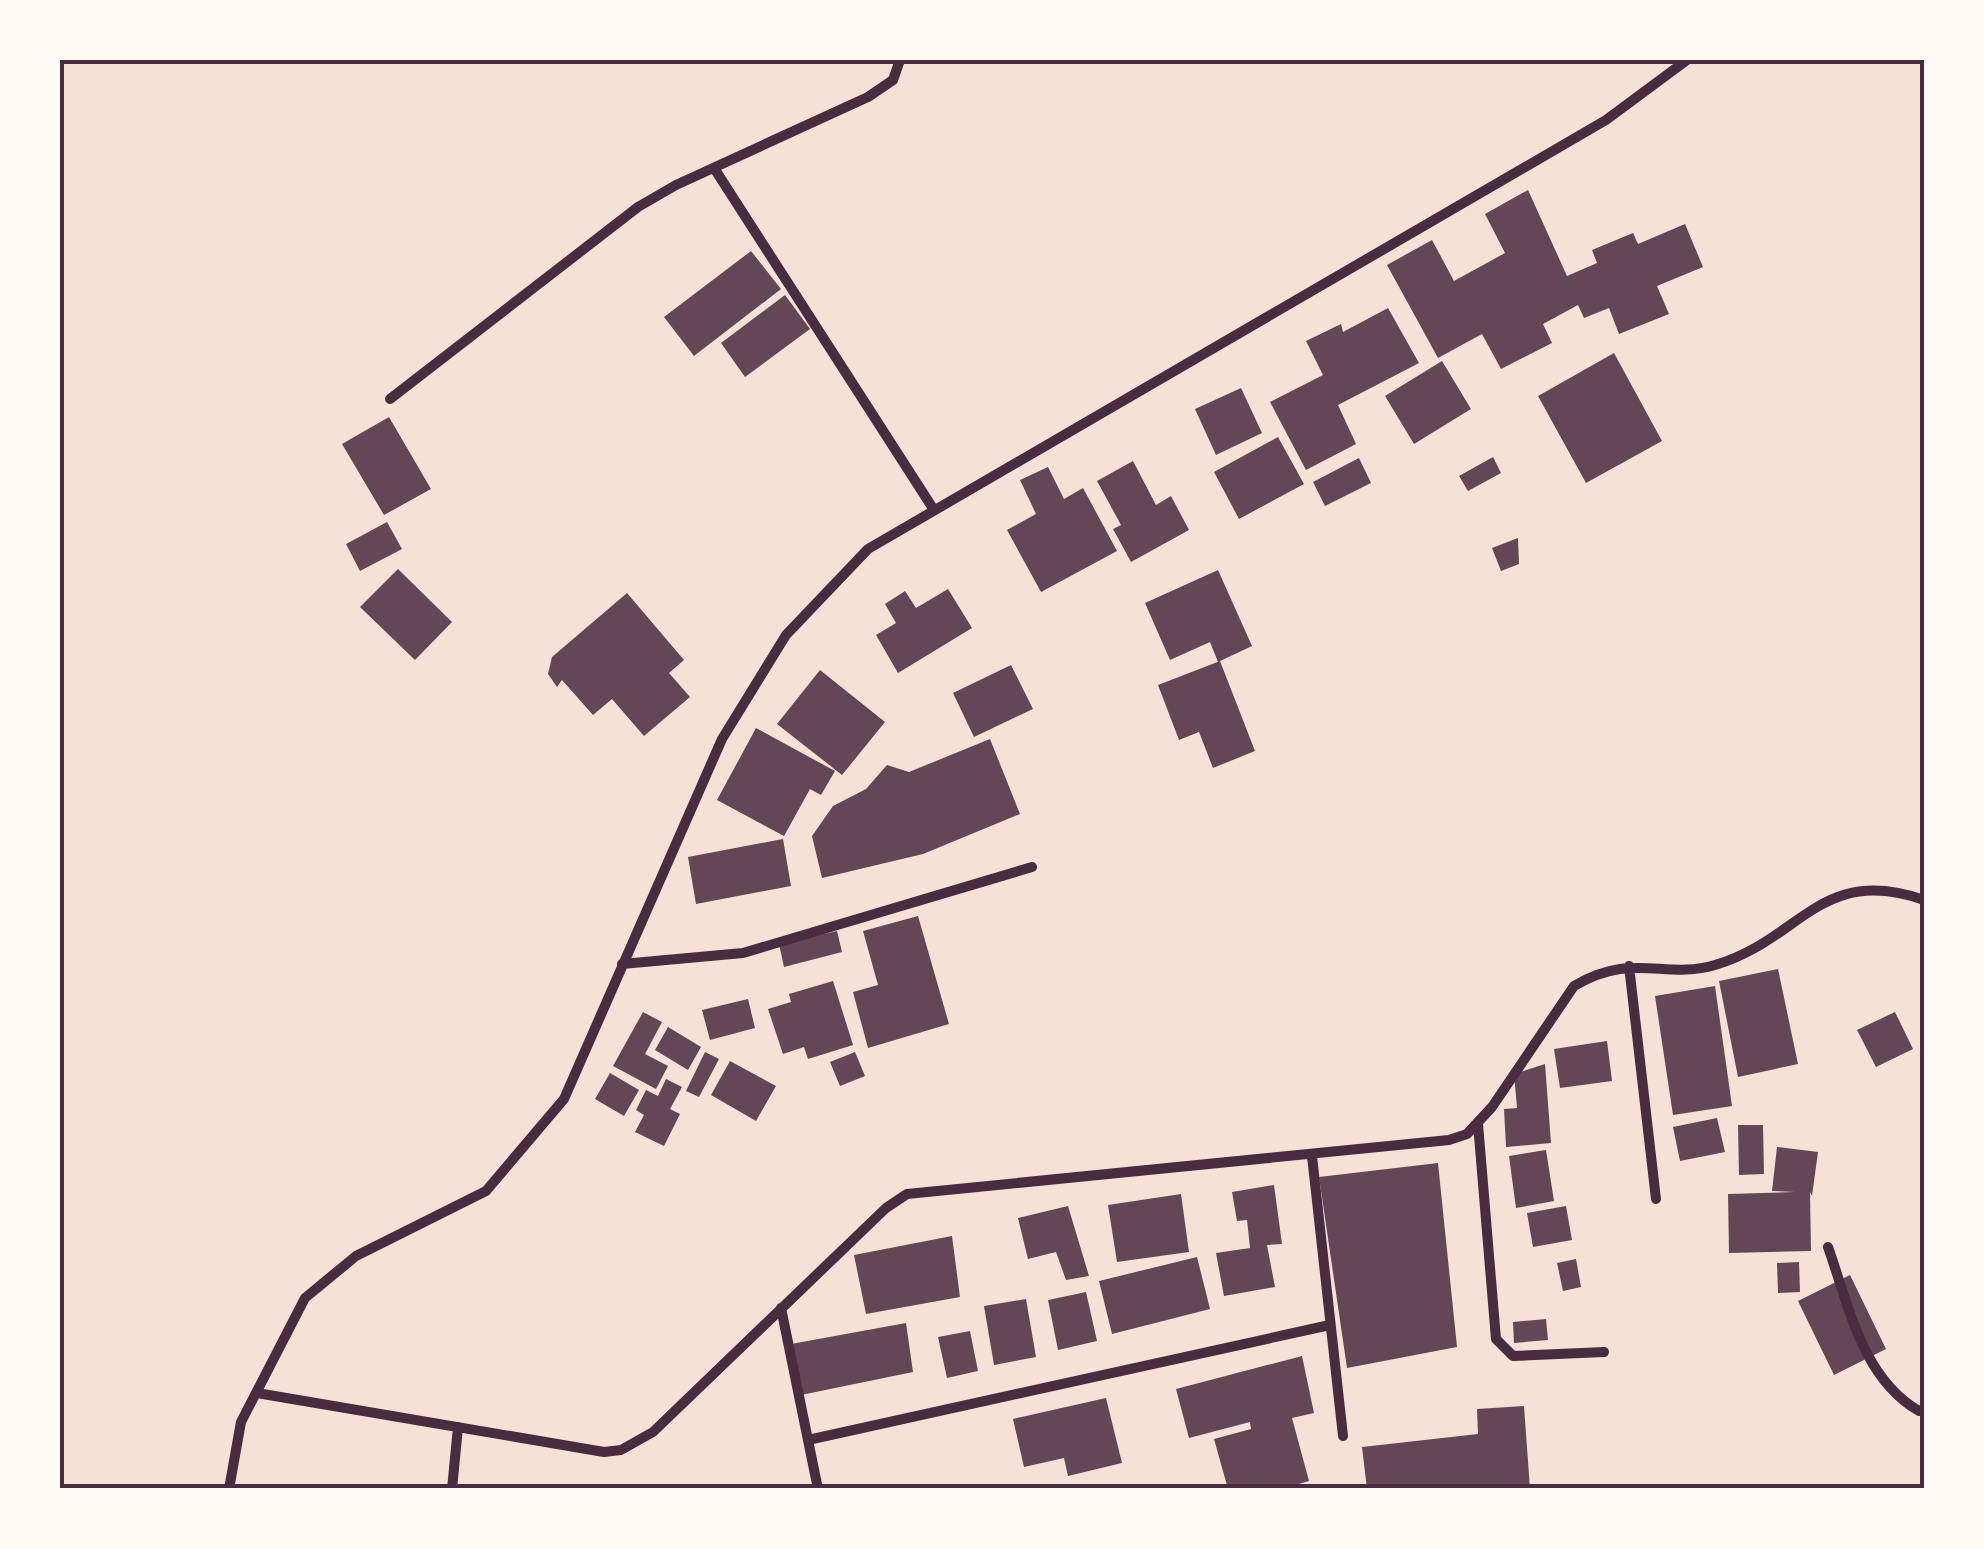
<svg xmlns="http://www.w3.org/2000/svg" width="1984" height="1549" viewBox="0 0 1984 1549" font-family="Jost,sans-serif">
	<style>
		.building { fill: #644757 }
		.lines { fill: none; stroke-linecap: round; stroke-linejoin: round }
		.minor { stroke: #4a2c40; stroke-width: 10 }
		.neatline { fill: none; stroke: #4a2c40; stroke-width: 4 }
	</style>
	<rect width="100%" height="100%" fill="#f7e1d7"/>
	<path class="building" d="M1528 190 1567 276 1597 263 1592 250 1633 233 1638 244 1685 224 1703 267 1657 286 1669 314 1619 334 1609 308 1584 318 1578 305 1543 324 1552 343 1501 369 1482 334 1438 358 1387 265 1432 240 1454 281 1505 253 1485 214Z
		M751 251 781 289 694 356 664 317Z
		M785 295 810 329 745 377 721 343Z
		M1388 308 1419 363 1338 405 1356 444 1306 470 1270 402 1323 375 1306 341 1341 324 1343 332Z
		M1614 353 1662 441 1586 483 1538 396Z
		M1442 361 1471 409 1414 444 1385 396Z
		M1241 388 1262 433 1216 455 1195 409Z
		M389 417 431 489 384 515 342 444Z
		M1278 437 1304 484 1239 519 1214 472Z
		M1493 457 1501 473 1468 491 1459 476Z
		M1359 458 1371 483 1325 506 1313 482Z
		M1133 461 1156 505 1171 496 1189 530 1131 562 1113 529 1121 525 1097 481Z
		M1048 467 1064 499 1083 488 1117 551 1041 592 1007 530 1036 514 1020 480Z
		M387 522 402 549 360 571 346 544Z
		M1518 538 1519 564 1501 571 1492 548Z
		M398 569 452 622 415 660 360 607Z
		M1218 570 1252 646 1218 662 1210 642 1170 660 1145 603Z
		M948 589 972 628 898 673 876 635 896 623 885 604 905 591 916 608Z
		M627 593 684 660 669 673 690 697 644 736 612 699 593 715 562 680 557 687 548 674 552 657Z
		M1220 661 1255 751 1213 768 1199 732 1179 740 1158 685Z
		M1011 665 1033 709 974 737 953 693Z
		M820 670 885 722 842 775 777 724Z
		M756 728 835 771 821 795 810 789 784 836 717 800Z
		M990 739 1020 814 923 854 822 878 812 836 833 806 866 789 887 765 909 772Z
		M783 839 791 886 696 904 688 857Z
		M918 916 949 1024 868 1048 853 992 878 985 863 931Z
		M837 931 842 952 784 967 779 944Z
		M1778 969 1798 1064 1738 1077 1719 981Z
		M833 981 853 1045 808 1059 804 1047 783 1054 768 1009 791 1002 789 994Z
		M1715 986 1732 1106 1673 1115 1655 996Z
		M748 999 755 1028 710 1040 702 1010Z
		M643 1012 662 1022 645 1054 668 1066 656 1089 613 1066Z
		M1895 1012 1913 1049 1876 1067 1857 1030Z
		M668 1027 701 1047 688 1070 655 1050Z
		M1607 1041 1612 1081 1560 1088 1554 1049Z
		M705 1052 719 1059 699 1097 686 1091Z
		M855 1052 865 1076 840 1086 830 1062Z
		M730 1061 776 1086 756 1121 711 1095Z
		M1545 1064 1551 1143 1506 1147 1504 1109 1517 1108 1514 1074Z
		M610 1073 639 1090 624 1116 595 1099Z
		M666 1079 682 1087 670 1109 680 1114 664 1146 635 1132 644 1115 636 1110 646 1090 658 1096Z
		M1717 1118 1725 1152 1680 1161 1673 1127Z
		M1738 1125H1763L1764 1174 1739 1175Z
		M1777 1147 1818 1152 1812 1196 1810 1192 1811 1251 1729 1253 1728 1194 1795 1192 1772 1191Z
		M1546 1150 1554 1201 1516 1208 1509 1156Z
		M1438 1163 1457 1347 1347 1368 1319 1177Z
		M1274 1185 1282 1244 1267 1245 1275 1287 1224 1296 1216 1253 1250 1248 1247 1220 1237 1221 1232 1192Z
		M1181 1194 1189 1252 1117 1262 1108 1205Z
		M1068 1206 1089 1276 1066 1280 1056 1252 1028 1259 1018 1218Z
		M1566 1206 1572 1240 1533 1247 1527 1213Z
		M952 1236 960 1297 866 1314 854 1255Z
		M1197 1257 1210 1309 1112 1334 1099 1281Z
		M1576 1259 1581 1287 1563 1291 1557 1263Z
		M1799 1262 1800 1292 1778 1293 1777 1263Z
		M1850 1275 1886 1349 1834 1375 1798 1301Z
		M1086 1292 1097 1341 1058 1350 1048 1300Z
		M1026 1299 1036 1357 994 1365 984 1306Z
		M1546 1319 1548 1340 1514 1343 1513 1322Z
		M906 1323 913 1372 801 1395 791 1344Z
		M970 1331 978 1371 947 1378 938 1337Z
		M1302 1356 1314 1413 1292 1418 1309 1481 1282 1489H1228L1214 1439 1251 1429 1250 1422 1189 1438 1176 1389Z
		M1106 1398 1122 1463 1068 1476 1064 1458 1024 1467 1013 1419Z
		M1524 1406 1530 1489H1367L1362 1447 1478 1434 1477 1409Z"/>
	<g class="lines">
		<path class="minor" d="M714 168 934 510
			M390 399 638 207 676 185 868 97 893 80 900 60
			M622 964 743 953 1032 867
			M1629 966 1656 1199
			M1478 1124 1496 1339 1513 1356 1604 1352
			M1312 1156 1343 1436
			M1828 1247C1849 1306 1862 1378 1919 1411L1924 1409
			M781 1308 818 1489
			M257 1393 604 1452 621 1450 653 1432 886 1208 907 1194 1449 1140 1467 1134 1492 1107 1574 986C1632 951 1665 980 1715 965 1801 940 1820 864 1924 900
			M808 1440 1330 1325
			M229 1489 241 1422 305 1298 356 1256 486 1191 564 1099 722 739 786 635 868 549 1606 120 1687 60
			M452 1489 458 1427"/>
	</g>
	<rect width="1984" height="1549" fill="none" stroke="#fffaf5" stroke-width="125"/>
	<rect x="62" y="62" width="1860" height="1424" class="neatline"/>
</svg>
